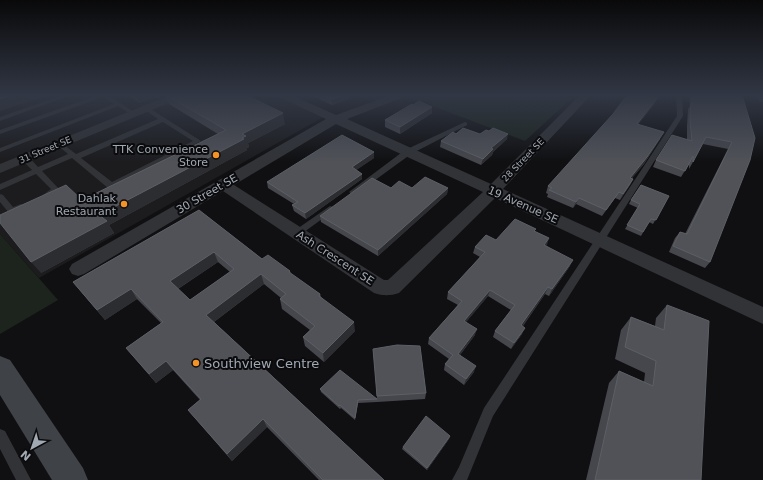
<svg xmlns="http://www.w3.org/2000/svg" width="763" height="480" viewBox="0 0 763 480" font-family="'DejaVu Sans',sans-serif">
	<style>
		.built { fill: #1c1c1f }
		.green { fill: #1c241d }
		.lines { fill: none; stroke-linecap: round; stroke-linejoin: round }
		.service { fill: #313337; fill-rule: evenodd }
		.minor { fill: #313337; fill-rule: evenodd }
		.secondary { fill: #3f4247; fill-rule: evenodd }
		.wall { fill: #46474d; fill-rule: evenodd }
		.shaded-wall { fill: #2c2d31 }
		.building { fill: #505258; stroke: #5c6066; fill-rule: evenodd }
		.poi-dot { fill: #f49326; stroke: #0b0b0d; stroke-width: 1.5 }
		.labels { text-anchor: middle; dominant-baseline: central; stroke-width: 4; stroke-linejoin: round; paint-order: stroke }
		.far-street-label { font-size: 9px; fill: #a1a9b3; stroke: #0b0b0d }
		.poi-label { font-size: 11px; fill: #a1a9b3; stroke: #0b0b0d; text-anchor: end }
		.street-label { font-size: 11px; fill: #a1a9b3; stroke: #0b0b0d }
		.near-poi-label { font-size: 13px; fill: #a1a9b3; stroke: #0b0b0d; text-anchor: start }
	</style>
	<rect width="100%" height="100%" fill="#101012"/>
	<path class="built" d="M0 95H283L327 115 39 278 0 234Z"/>
	<path class="green" d="M430 95H575L525 141 414 99Z
		M0 234 58 300 0 334Z"/>
	<g class="lines">
		<path class="service" d="M63 95H71L0 121V117Z
			M98 95H108L137 114 132 115 118 106 0 152V148L114 104 103 97 0 134V130Z
			M280 95H287L284 97Z
			M676 95H682L683 116 493 416 467 480H452L459 467 484 408 677 116Z
			M146 106 201 141 111 188H108L72 158 42 171 60 190 50 197H44L43 195 51 189 36 174 0 190V184L32 170 22 160V156H28L38 167 68 154 56 144 60 142 76 154 158 119 144 109 143 108ZM163 122 193 141 112 182 81 158Z
			M465 122 467 123V125L411 154 356 194 353 195 349 192 405 150Z
			M0 194 3 195 13 207 21 204 25 207 15 213H9L0 202Z
			M330 206 333 207 334 209 333 211 300 235H294L293 233 294 231Z
			M0 429 5 431 31 480H16L0 449Z"/>
		<path class="minor" d="M170 95H185L183 97 0 173V164Z
			M277 95H291L336 115 391 95H405L404 97 347 119 491 184 580 95H591L503 189 763 307V324L495 198 399 293C390 296 383 296 374 293L223 191 84 274 78 276 72 274 69 269 72 264 326 119 279 97ZM336 124 483 192 388 280H384L234 185Z
			M757 95H763V102L759 101Z"/>
		<path class="secondary" d="M0 356 10 360 83 468 88 480H52L0 395Z"/>
	</g>
	<path class="wall" d="M127 95H246L285 124 248 143 249 147 247 148V150L109 225 114 233 41 273 82 200 218 134 169 104 165 95 158 98 156 97 140 103Z
		M311 95H348L349 99 332 105Z
		M689 95H742L710 262 705 268 669 252 675 238 680 232 685 234 728 149 703 144 689 169V164L681 177 653 167 656 160 687 140V126L688 109 690 106Z
		M655 103 638 124 660 139 644 164 632 178 633 179 630 185 620 200 615 198 602 216 576 204 573 208 547 197 548 194 546 193 548 186Z
		M413 105 432 113 400 134 385 127V120Z
		M456 134H480L507 139 493 152 492 155 481 165 440 147 441 141Z
		M374 158 356 170 362 174V179L306 219 294 211 292 205 294 204 268 188 267 182Z
		M391 188H448L447 194 378 256 321 222 320 216Z
		M669 196 653 224 649 222 641 236 625 229 638 208 629 204 631 200Z
		M199 210 262 259 290 271 291 274 320 294 321 297 355 331 324 362 305 346 303 337 310 330 282 309 280 299 281 298 264 284 214 322 384 480H319L267 427 232 461 188 410 200 400 173 370 156 383 126 348 161 323 137 299 105 320 73 282ZM218 262 230 272 190 300 178 289Z
		M535 231 547 245 545 246 570 266 549 296 545 294 523 326 522 334 511 349 493 337 495 331 511 310 488 296 466 322 475 335 460 355 474 372 464 385 444 370 445 364 449 359 428 344 429 338 458 305 447 299 448 292 480 257 473 253 475 247Z
		M667 305 701 480H586L609 383 619 371 644 382 645 373 615 359 621 330 631 317 655 326 656 318Z
		M374 355 426 393 425 399 377 402V400V402L358 403 355 420 341 408 340 409 321 392 320 389 377 399Z
		M450 436 449 439 427 470 402 449 403 447Z"/>
	<path class="shaded-wall" d="M13 95H48L0 111V99Z
		M136 95H155L156 97 140 103Z
		M157 95H165L158 98Z
		M345 95H348L349 99 332 105 331 99Z
		M658 97 655 103 634 130 637 124Z
		M432 107V113L400 134V127Z
		M283 113 285 124 248 143 249 147 247 148V150L109 225 114 233 41 273 31 262 99 215 242 134Z
		M664 132 644 164 627 184 630 178Z
		M508 134 507 139 493 152 492 155 481 165 483 159 491 148Z
		M374 152V158L352 173V167Z
		M362 174V179L306 219 305 213Z
		M633 179 630 185 620 200 623 194Z
		M448 188 447 194 378 256V250Z
		M579 198 576 204 573 208 576 202Z
		M549 238 547 245 541 252 544 245Z
		M214 252 218 262 176 290 170 281Z
		M573 260 570 266 549 296 552 289Z
		M261 274 264 284 211 324 206 315Z
		M548 287 545 294 519 331 521 325Z
		M131 289 137 299 105 320 97 310Z
		M490 290 488 296 462 327 464 321Z
		M354 322 355 331 324 362 323 353Z
		M525 328 522 334 511 349 514 343Z
		M477 329 475 335 456 360 458 354Z
		M166 361 173 370 156 383 149 374Z
		M476 366 474 372 464 385 466 379Z
		M358 400V403L355 420V418Z
		M263 419 267 427 232 461 227 454Z
		M450 436 449 439 427 470V468Z"/>
	<path class="building" d="M0 95H13L0 99Z
		M166 95H246L283 113 242 134 246 136 242 138 244 139 99 215 107 221 31 262 0 223V215L66 185 82 200 226 130Z
		M321 95H345L331 99Z
		M627 95H647L658 97 637 124 664 132 647 157 630 178 633 179 623 194 619 192 606 210 579 198 576 202 549 190 552 188 548 186 613 114Z
		M692 95H742L755 138 750 160 710 262 673 246 680 232 687 234 732 142 706 137 693 162V156L685 171 656 160 672 135 692 141 690 120 691 103 693 104Z
		M419 101 432 107 400 127 385 120 412 104 413 105Z
		M463 128 480 134 486 130 489 131 493 128 508 134 491 148 493 149 483 159 441 141 453 132 456 134Z
		M342 135 374 152 352 167 362 174 305 213 292 205 298 202 267 182Z
		M425 177 448 188 378 250 320 216 372 178 391 188 399 181 412 188Z
		M641 185 669 196 656 220 651 219 643 232 627 225 640 204 631 200Z
		M199 210 262 259 268 255 290 271 289 272 320 294 319 296 354 322 323 353 303 337 315 326 280 299 286 294 261 274 206 315 384 480H323L263 419 227 454 188 410 201 399 166 361 149 374 126 348 163 322 131 289 97 310 73 282ZM214 252 234 269 190 300 170 281Z
		M515 219 536 229 534 231 549 238 544 245 573 260 552 289 548 287 521 325 525 328 514 343 495 331 515 305 490 290 464 321 477 329 458 354 476 366 466 379 445 364 453 355 429 338 462 301 448 292 485 252 475 247 486 235 496 240Z
		M667 305 709 321 701 480H595L619 371 653 386 656 361 625 347 631 317 664 330Z
		M397 345 420 346 426 393 377 396 373 349Z
		M340 370 377 399 358 400 355 418 340 405 339 406 320 389Z
		M426 416 450 436 427 468 403 447Z"/>
	<linearGradient id="sky" x2="0" y2="1"><stop stop-color="#09090a"/><stop offset="0.59" stop-color="#313744"/><stop offset="1" stop-color="#313744" stop-opacity="0"/></linearGradient>
	<rect width="763" height="162" fill="url(#sky)"/>
	<g class="poi-dot">
		<circle cx="216" cy="155" r="4"/>
		<circle cx="124" cy="204" r="4"/>
		<circle cx="196" cy="363" r="4"/>
	</g>
	<g class="labels">
		<g class="far-street-label">
			<text transform="translate(45 150) rotate(-23)">31 Street SE</text>
			<text transform="translate(523 160) rotate(-46)">28 Street SE</text>
		</g>
		<g class="poi-label">
			<text x="208" y="149">TTK Convenience<tspan x="208" dy="13">Store</tspan></text>
			<text x="116" y="198">Dahlak<tspan x="116" dy="13">Restaurant</tspan></text>
		</g>
		<g class="street-label">
			<text transform="translate(207 194) rotate(-30)">30 Street SE</text>
			<text transform="translate(523 205) rotate(24)">19 Avenue SE</text>
			<text transform="translate(335 258) rotate(33)">Ash Crescent SE</text>
		</g>
		<g class="near-poi-label">
			<text x="204" y="363">Southview Centre</text>
		</g>
	</g>
	<g transform="translate(32 448) rotate(220)" stroke="#0b0b0d" stroke-width="3" paint-order="stroke">
	<path d="M0-3L7 15L0 10L-7 15Z" fill="#a1a9b3"/>
	<text y="-6" font-size="11" font-weight="bold" text-anchor="middle" fill="#a1a9b3">N</text>
	</g>
</svg>
